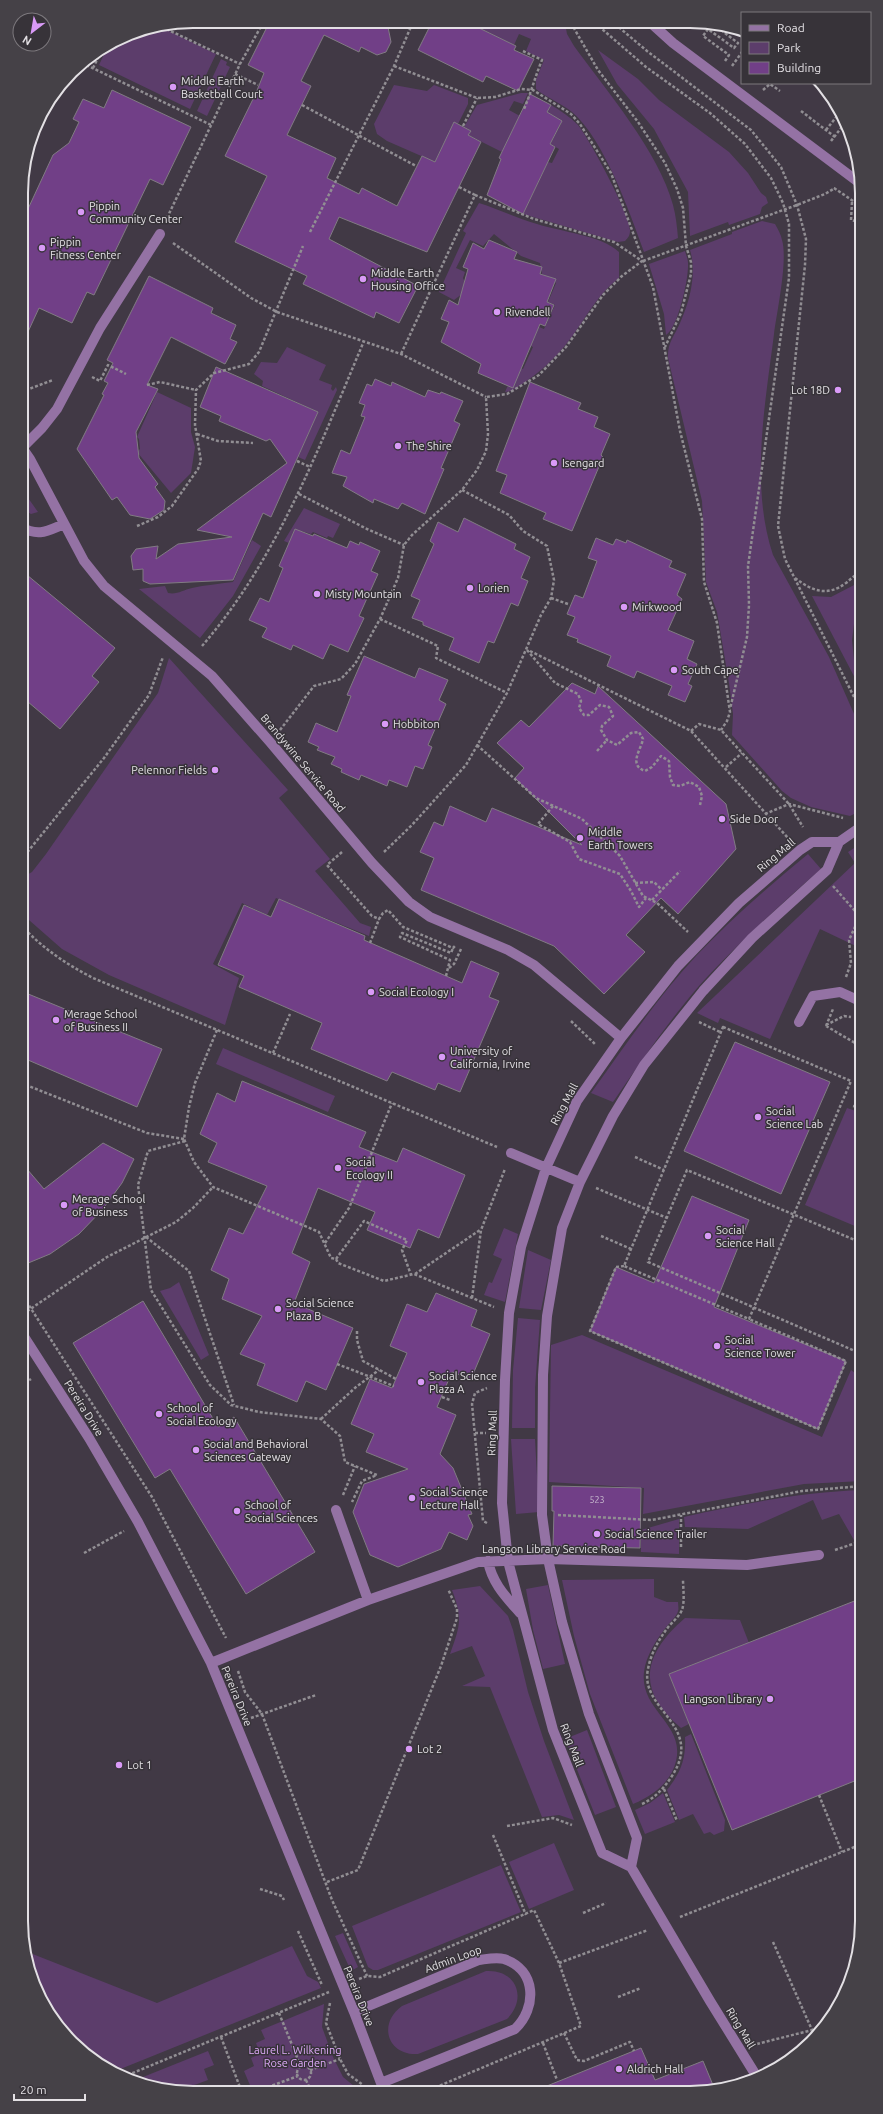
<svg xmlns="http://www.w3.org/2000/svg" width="883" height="2114" viewBox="0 0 883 2114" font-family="Ubuntu,sans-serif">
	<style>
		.built { fill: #413945 }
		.green { fill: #5c3d6b }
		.building { fill: #713f87; stroke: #817b83 }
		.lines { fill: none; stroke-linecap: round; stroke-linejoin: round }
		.path { stroke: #918e93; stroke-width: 2.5; stroke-dasharray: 3 2; stroke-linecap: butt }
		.minor { stroke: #9472a4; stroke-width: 10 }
		.path-bridge { stroke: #918e93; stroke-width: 2.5; stroke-dasharray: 3 2; stroke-linecap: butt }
		.poi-dot { fill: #d99af7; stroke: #373339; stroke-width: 1.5 }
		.labels { text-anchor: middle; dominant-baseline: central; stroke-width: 3; stroke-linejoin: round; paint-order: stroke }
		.number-label { font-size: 9px; fill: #c6b8cd }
		.poi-label { font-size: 11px; fill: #e3e0e4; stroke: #373339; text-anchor: start }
		.street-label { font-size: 11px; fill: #e3e0e4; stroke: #373339 }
		.park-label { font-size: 11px; fill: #dea9f8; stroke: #373339 }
		.rim { fill: none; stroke: #e3e0e4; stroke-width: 2 }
	</style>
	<rect width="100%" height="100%" fill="#373339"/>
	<path class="built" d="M193 21 723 24 742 31V83H820L839 107 856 149 862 193V1932L849 1986 819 2034 785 2064 734 2087 690 2093 160 2090 117 2075 72 2043 44 2007 27 1965 21 1921V182L39 117 80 64 128 34Z"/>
	<path class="green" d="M481 23H565L567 34 574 46C606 90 659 152 673 205 676 216 677 227 678 238L644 252C630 213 604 139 572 112 561 103 547 98 536 89V80L544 60 526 51 531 39 519 34 514 45 479 28Z
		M161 27 216 54 190 109 99 65 108 46 128 34Z
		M598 50 638 79 659 100 729 152 748 173 761 193 766 197 768 203 762 207 760 214 729 225 728 222 690 236 688 192 654 129 617 84Z
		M221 59 227 62 226 65 230 67 207 116 197 111Z
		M394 85 427 91 434 85 468 98V104L458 124 454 123 435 162 387 141 377 134 374 124Z
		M521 93H528L523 104 514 101 509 110 520 116 502 152 468 135 471 131 464 127 477 105Z
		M551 105C561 111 570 117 578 125 589 138 630 215 630 230 630 235 629 237 625 241L618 242 523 214 548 162 552 163 559 149 550 144 561 124 558 119 547 112Z
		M479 203C498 209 517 218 537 224 561 232 601 235 619 252V278C594 297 583 325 563 348 549 365 530 380 511 391L505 392 516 367 523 369 533 347 522 342 529 323 544 329 555 305 548 302 556 283 542 274 540 263 521 256 494 234 483 246 470 240 456 268 465 272 463 278 466 285 462 294 454 300 439 292 466 233 463 231Z
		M762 221 775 224C778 229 781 235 782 240 788 260 777 312 774 334 765 405 750 486 773 555L829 657 862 732V810L850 816 811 807 791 798 782 791 732 735 733 714 729 683 717 612 706 582 702 501 668 358C667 343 675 335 680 323 690 301 697 273 690 250L732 234V232Z
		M685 251C686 255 688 259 688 263 689 278 678 328 666 335L664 314 649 264Z
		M287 347 326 365 319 380 332 385 331 389 333 391 336 387 337 390 305 460 298 457 318 412 262 386 263 381 254 374 261 362 277 363Z
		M157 392 191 408V432L195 447 191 473 171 493 137 452 140 449 139 439 137 437Z
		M21 488 38 512 31 514 21 508Z
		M304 508 340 524 333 538 328 536 327 538 313 532 311 534 301 531 289 543 284 541Z
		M252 540 261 546 233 596 200 638 139 589 165 586 168 593C177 595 183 590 192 588 205 585 219 584 233 582Z
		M856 584 858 592 852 640 856 680 812 596 831 597Z
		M169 658 288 790 279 798 330 859 315 871 360 923 371 927 369 936 276 898 267 915 242 903 213 964 239 978 225 1025 109 975 62 949 21 913V878L32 872 46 854 158 693Z
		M862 843V975L858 961 860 948 820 929 770 1039 720 1018 718 1023 697 1013 855 863 848 852Z
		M808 854 821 869C782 903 744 938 708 976 673 1014 643 1059 613 1102L591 1093C625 1046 657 998 696 956 731 919 769 886 808 854Z
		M223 1048 335 1096 328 1112 216 1064Z
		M847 1108 862 1113V1229L805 1205Z
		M504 1228 518 1234 505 1302 484 1295 489 1282 492 1283 502 1259 493 1255Z
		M528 1250 551 1260 541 1310 519 1308Z
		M179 1282 209 1355 201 1360 160 1291 170 1288Z
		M518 1318 540 1320 535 1388V1428H512L513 1370Z
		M582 1335 822 1437 851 1370 860 1377 862 1382V1481L804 1484 643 1514 644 1488 549 1482 551 1345Z
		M511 1439H535L539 1512 516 1514Z
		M862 1490V1537L854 1540 839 1514 822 1520 813 1500 748 1529 685 1527 684 1517C742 1504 802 1492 862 1490Z
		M679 1519V1554L641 1552V1530Z
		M654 1579V1597L667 1602H678C678 1605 679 1609 678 1611 677 1616 670 1622 667 1626 657 1639 646 1655 644 1672 639 1714 694 1726 672 1772 663 1788 650 1797 633 1804L590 1694 574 1636 562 1580Z
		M548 1585 565 1664 543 1669 533 1630 526 1589Z
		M480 1586 508 1616 513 1630 528 1692 544 1741 574 1820 559 1815 542 1817 490 1687 462 1686 485 1676 472 1646 450 1654C460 1626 463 1619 452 1590Z
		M685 1618 740 1620 749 1643 669 1674 689 1724 681 1728C636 1691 642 1655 685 1618Z
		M587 1730 616 1807 595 1815 565 1739Z
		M691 1734 725 1820 724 1831 714 1835 710 1832 704 1834 693 1814 679 1820 667 1790C681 1772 686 1759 685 1737Z
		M663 1793 675 1822 645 1834 635 1810 650 1803Z
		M554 1843 574 1890 529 1909 509 1862Z
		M501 1865 521 1912 378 1970H373L368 1967 352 1926Z
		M343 1933 358 1967 351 1971 335 1936Z
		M292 1946 307 1976 318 1982 321 1988 113 2072C100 2063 85 2054 73 2043 51 2024 29 1980 25 1951L157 2003Z
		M486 1971C516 1969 528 1998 507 2019L418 2054C388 2056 377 2024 402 2006Z
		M324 2004 322 2027 333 2057 343 2077 360 2091 252 2090 244 2071 254 2066 251 2058 260 2054 256 2043 265 2039 261 2030Z
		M208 2051 214 2065 204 2069 208 2080C174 2093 168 2092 133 2081Z"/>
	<path class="building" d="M270 21 387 22 391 42 386 52 377 55 361 47 359 52 324 35 301 81 311 86 287 135 336 158 327 178 359 194 362 188 397 206 422 156 435 162 454 122 471 131 468 135 481 142 427 252 339 217 329 239 418 286 399 323 376 312 374 318 303 284 307 276 235 242 267 176 225 156 256 93 264 73 248 65Z
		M432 22 481 23 479 28 516 46 514 50 534 59 518 91 486 76 483 82 418 50Z
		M112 90 191 127 163 185 150 179 94 295 87 292 72 323 39 308 21 347V224L53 155 69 143 79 122 73 119 83 99 104 108Z
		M530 94 551 105 547 112 562 121 550 144 555 147 523 214 487 195 501 159 499 158Z
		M489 240 517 252 514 259 542 267 540 274 556 279 547 302 554 305 545 326 540 324 513 388 478 373 481 364 441 342 449 322 441 319 449 300 458 305 468 269 463 267 473 243 484 249Z
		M149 276 213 308 211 313 236 325 230 339 237 342 225 364 171 337 147 385 158 389 136 432 139 458 158 484 155 487 165 501 164 510 150 519 130 515 117 497 112 500 77 449 104 395 102 394 108 383 104 381 113 363 107 360Z
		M216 367 318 412 271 517 263 513 233 580 150 584 143 581V569L133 570 131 556 136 549 158 546 156 559 178 544 232 537 197 530 287 463 270 439 266 441 219 421 221 416 200 407Z
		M375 379 391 386 392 382 425 397 428 390 440 394 441 392 463 401 454 421 460 424 441 468 444 469 425 514 402 503 398 509 374 499 373 503 343 486 347 477 332 473 341 450 350 454 365 417 361 416 365 405 359 403 367 384 372 386Z
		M530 382 581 403 578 409 598 417 594 427 610 434 601 455 603 457 572 531 543 519 546 513 500 493 507 475 496 471Z
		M464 518 516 544 514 549 530 557 521 578 528 581 518 606 511 603 494 643 488 641 479 663 449 650 454 638 423 625V622L412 618 420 600 411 596 434 544 430 541 438 522 458 532Z
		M295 529 313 536 314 534 347 548 350 541 359 545 360 542 380 551 371 571 378 574 359 616 364 618 348 652 330 644 323 659 293 645 291 650 262 637 267 628 249 620 260 598 269 602 283 568 279 566Z
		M596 538 613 545 616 539 626 543 627 540 672 561 669 567 686 574 677 595 682 599 668 630 694 641 687 659 697 664 688 684 692 686 685 702 668 695 672 686 637 671 634 678 607 666 611 656 577 642 578 639 567 635 575 617 567 614 575 595 583 598 597 561 588 558Z
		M21 570 115 648 92 676 99 682 60 729 21 696Z
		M364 656 415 678 419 668 448 680 439 700 446 704 428 745 432 747 423 769 415 766 407 787 389 780 387 786 361 775 359 780 341 772 342 769 331 764 335 757 317 750 319 747 308 742 316 723 337 732 351 696 347 695Z
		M572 683 595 694 598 686 726 804 736 849 678 914 661 898 626 935 645 952 604 994 554 946 421 890 434 858 420 852 434 822 443 826 450 806 486 822 492 808 582 845 515 778 524 768 497 743 521 720 529 727Z
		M279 899 365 936 364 940 462 983 471 961 499 973 489 997 499 1001 460 1092 438 1083 435 1090 392 1072 387 1081 311 1049 322 1023 239 987 244 976 218 965 244 905 271 917Z
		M21 991 162 1049 137 1107 21 1057Z
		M735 1042 830 1082 781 1194 684 1151Z
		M242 1081 366 1132 359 1147 397 1162 403 1148 465 1175 439 1238 418 1229 410 1248 367 1230 375 1212 318 1188 292 1253 310 1262 294 1303 353 1328 326 1390 306 1381 297 1402 257 1385 265 1364 240 1354 262 1316 222 1299 229 1279 211 1270 229 1228 243 1234 267 1186 208 1162 217 1143 200 1134 217 1093 235 1102Z
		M103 1143 134 1159 122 1183 103 1209 79 1234 50 1254 21 1266V1162L44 1189Z
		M692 1196 749 1220 714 1307 846 1361 818 1429 590 1331 616 1267 654 1283Z
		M436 1293 477 1310 471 1326 490 1334 471 1379 452 1372 437 1407 456 1415 440 1454 453 1468 472 1514 468 1515 473 1526 467 1540 449 1532 441 1549 398 1567 370 1555 353 1512 364 1484 408 1469 366 1452 374 1434 351 1424 370 1379 392 1388 407 1353 390 1346 407 1304 427 1312Z
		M143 1301 218 1427 234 1417 315 1552 246 1594 170 1469 155 1478 73 1343Z
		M552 1486 641 1488 640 1548 553 1546 554 1511H552Z
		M862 1598V1778L732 1830 669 1674Z
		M641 2048 655 2080 703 2061 715 2090 690 2093 532 2092Z"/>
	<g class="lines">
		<path class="path" d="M571 23 598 70 638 122 665 163 677 189 683 208 686 246 691 262V274L681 313 665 347
			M595 23 646 67 710 113 745 144 771 178 783 203 789 224V278L748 566 749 605 747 637 730 709
			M615 24 647 51 751 130 781 167 797 205 806 239 805 265 778 526 785 559 862 713
			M713 24 738 43 734 48 708 29 703 36 729 55 725 61
			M729 26 742 36
			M162 27 240 64
			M523 51 542 60C535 77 531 93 524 109
			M82 63 211 125
			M394 66 477 98 495 97 521 89 533 90 571 114 580 124 611 173 653 287 680 431 702 519 704 582 717 623 730 712 727 721 721 730
			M732 66 742 52
			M93 68 102 50
			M235 74 258 85
			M763 90 770 84 780 91
			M302 105 416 166
			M801 111 835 137
			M463 126 477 98
			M826 130 841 111
			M831 141 845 123
			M459 187 475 195
			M834 188 862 207
			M852 202 851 220 862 223
			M167 218 240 64 264 21
			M310 232 394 66 410 29 411 22
			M173 243 251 298 277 312 401 354 486 397
			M643 261 797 205 825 194 835 188
			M92 377 100 381 108 365 126 374
			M147 385 160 382 196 390
			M21 392 53 380
			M197 434 218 441 253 443
			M297 461 310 467
			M299 494 367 529 404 545
			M137 526 158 517 172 506 198 469 201 461 195 425 196 390 214 373 249 364 259 352 303 246
			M795 578C812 591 827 597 846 583 851 579 855 574 862 573
			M551 598 568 604
			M380 619 438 646 436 658 507 693
			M202 646C278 558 319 447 364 341
			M527 650 555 683 578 694 581 701 579 708 584 715H589L600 705 609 707 613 716 602 726 601 730 607 740 617 745 631 733 639 732 643 739C641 750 628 765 645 771L652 767 661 756 669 761 670 777 673 785 680 786 690 782 699 787 702 796 700 805
			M530 651 691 731 788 838
			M280 730 314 686 341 679 355 664 380 619 398 578 404 545 412 535 462 490 477 470 486 451 488 434 486 397 507 394 539 375 566 347 603 295 622 276 642 261 614 242 534 219 475 195 401 354
			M691 731 699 724 721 730 789 804 803 827
			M477 745 536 798 582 819 620 856 643 896 657 903 688 932
			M597 751 607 740
			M726 767 742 753
			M553 806 538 824 570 842 579 859 620 874 631 891 639 907 646 898
			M765 814 789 804 843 818
			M342 852 327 865 372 916 379 919 383 913 388 910 403 927 453 948 455 946
			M384 852 412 825 466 765 507 693 541 615 551 598 554 580 547 546 523 531 509 515 462 490
			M21 860 104 758 149 695 163 657
			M635 883 654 882 662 890
			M833 886 862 919
			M652 900 680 871
			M21 925C42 948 66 964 93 978L497 1147
			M21 936 24 929
			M370 943 379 919
			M449 968 454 964 461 949
			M446 976 450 960 400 937 402 933 451 953 453 948
			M846 977 851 963 849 940 860 916
			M571 1021 596 1045
			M699 1022 720 1032
			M826 1025 844 1016 851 1017
			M826 1026 833 1009
			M826 1026 862 1047
			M217 1030 195 1083 189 1107 184 1139 194 1162 213 1187 319 1232 331 1258 336 1259 338 1263 384 1281 414 1274 494 1307
			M273 1053 290 1014
			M21 1083 147 1133 184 1139
			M853 1106 862 1108
			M185 1141 148 1151 138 1185 151 1290 210 1385 231 1405 259 1412 321 1419 340 1436 345 1462 377 1475 362 1481 352 1502
			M635 1157 664 1170
			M596 1188 667 1218
			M601 1236 631 1249
			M146 1237 189 1271 234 1405
			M325 1243 349 1208 392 1103
			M336 1259 364 1221 407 1240 402 1250 411 1275
			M624 1266 616 1267 590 1331 818 1429 846 1361 749 1319
			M415 1274 480 1230
			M21 1293 152 1497 226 1638
			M472 1298 481 1230 505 1169
			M23 1314 107 1257 176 1222 193 1208 213 1187
			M357 1331V1340L363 1361 396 1379
			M862 1354 648 1262 687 1170 862 1243
			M21 1386 31 1379
			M442 1397 450 1400
			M321 1419 356 1387 379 1370
			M475 1433H486
			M343 1495 355 1466
			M558 1515 652 1520 802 1491 862 1486
			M487 1523 483 1521 472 1404 475 1393 487 1388
			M681 1547V1515
			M835 1550 862 1541
			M84 1553 124 1531
			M238 1671 245 1692 262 1714 332 1900 367 1976
			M251 1718 316 1695
			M664 1789 677 1821
			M819 1795 842 1852
			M642 1804C655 1798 664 1788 672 1776 705 1725 639 1710 648 1669 651 1653 659 1639 669 1626 673 1622 680 1615 682 1610 685 1601 683 1588 683 1579
			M507 1826 553 1818 572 1825
			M493 1835 526 1915
			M327 1882 358 1870 441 1666 457 1618V1609L448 1589
			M260 1889 282 1896 284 1900
			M583 1913 606 1903
			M680 1917 862 1844
			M298 1931 322 1985
			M773 1942 812 2030
			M559 1963 648 1930
			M359 1979 367 1976 380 1977 534 1910 559 1963 581 2026 427 2091
			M618 1997 641 1988
			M330 2003 326 2023 340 2059 348 2074 363 2085
			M279 2013 301 2067
			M564 2033 577 2060 584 2061 630 2042 634 2051
			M221 2037 241 2090
			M543 2043 557 2080
			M757 2044 824 2027
			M297 2073a7 7 0 1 1 14 0a7 7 0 1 1-14 0Z
			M310 2070 340 2059
			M123 2077 329 1992
			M306 2080 311 2091
			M263 2089 298 2076"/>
		<path class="minor" d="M652 24 673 43 861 184
			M21 446 30 459 84 561 104 586 212 676 270 742 372 863 409 902 430 917 508 950 534 965 621 1038
			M23 447 42 428 57 409 100 328 160 234
			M21 527C39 537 47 531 64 524
			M839 842 862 826
			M799 1022 813 996 840 992 862 1002
			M511 1153 580 1182
			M21 1332 89 1438 138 1522 211 1663 354 2012 384 2091
			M336 1510 368 1600
			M488 1561C492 1583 506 1597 520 1613
			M211 1663 368 1600 478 1562 548 1559 747 1565 819 1555
			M631 1867 637 1838 589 1714 562 1622 548 1559 542 1515 543 1375 547 1316 562 1228 580 1182 613 1116 644 1065 703 991 752 938 827 870 839 842
			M354 2012 479 1960C487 1959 496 1957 504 1959 537 1970 537 2008 515 2029L381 2083
			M757 2077 710 2001 631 1867 602 1853 553 1730 508 1561 502 1503 505 1380 509 1313 521 1247 546 1168 577 1101 621 1038 678 966 739 903 800 850 812 842H839"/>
		<path class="path-bridge" d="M723 1027 851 1081 749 1319 624 1266Z
			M337 1364 394 1386"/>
	</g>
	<g class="poi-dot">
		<circle cx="173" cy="87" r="4"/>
		<circle cx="81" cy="212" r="4"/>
		<circle cx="42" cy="248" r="4"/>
		<circle cx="363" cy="279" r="4"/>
		<circle cx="497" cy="312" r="4"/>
		<circle cx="838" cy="390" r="4"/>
		<circle cx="398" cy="446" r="4"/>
		<circle cx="554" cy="463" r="4"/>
		<circle cx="470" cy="588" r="4"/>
		<circle cx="317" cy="594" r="4"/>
		<circle cx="624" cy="607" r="4"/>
		<circle cx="674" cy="670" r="4"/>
		<circle cx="385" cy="724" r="4"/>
		<circle cx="215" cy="770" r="4"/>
		<circle cx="722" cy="819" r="4"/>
		<circle cx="580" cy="838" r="4"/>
		<circle cx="371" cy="992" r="4"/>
		<circle cx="56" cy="1020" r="4"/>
		<circle cx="442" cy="1057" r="4"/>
		<circle cx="758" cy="1117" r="4"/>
		<circle cx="338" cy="1168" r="4"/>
		<circle cx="64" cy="1205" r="4"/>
		<circle cx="708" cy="1236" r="4"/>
		<circle cx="278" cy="1309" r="4"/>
		<circle cx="717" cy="1346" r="4"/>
		<circle cx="421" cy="1382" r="4"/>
		<circle cx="159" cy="1414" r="4"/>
		<circle cx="196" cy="1450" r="4"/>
		<circle cx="412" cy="1498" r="4"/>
		<circle cx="237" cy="1511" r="4"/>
		<circle cx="597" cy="1534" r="4"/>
		<circle cx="770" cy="1699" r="4"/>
		<circle cx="409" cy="1749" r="4"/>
		<circle cx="119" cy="1765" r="4"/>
		<circle cx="619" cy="2069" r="4"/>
	</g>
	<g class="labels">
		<g class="number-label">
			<text x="597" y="1500">523</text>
		</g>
		<g class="poi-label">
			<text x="181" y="81">Middle Earth<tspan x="181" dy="13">Basketball Court</tspan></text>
			<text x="89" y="206">Pippin<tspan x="89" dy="13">Community Center</tspan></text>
			<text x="50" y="242">Pippin<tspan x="50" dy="13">Fitness Center</tspan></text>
			<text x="371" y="273">Middle Earth<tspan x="371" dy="13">Housing Office</tspan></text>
			<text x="505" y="312">Rivendell</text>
			<text x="830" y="390" text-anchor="end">Lot 18D</text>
			<text x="406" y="446">The Shire</text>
			<text x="562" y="463">Isengard</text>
			<text x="478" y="588">Lorien</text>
			<text x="325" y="594">Misty Mountain</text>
			<text x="632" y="607">Mirkwood</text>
			<text x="682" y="670">South Cape</text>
			<text x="393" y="724">Hobbiton</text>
			<text x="207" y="770" text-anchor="end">Pelennor Fields</text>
			<text x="730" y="819">Side Door</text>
			<text x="588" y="832">Middle<tspan x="588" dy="13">Earth Towers</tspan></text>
			<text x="379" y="992">Social Ecology I</text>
			<text x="64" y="1014">Merage School<tspan x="64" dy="13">of Business II</tspan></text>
			<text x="450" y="1051">University of<tspan x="450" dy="13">California, Irvine</tspan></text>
			<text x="766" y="1111">Social<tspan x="766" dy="13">Science Lab</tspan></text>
			<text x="346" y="1162">Social<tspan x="346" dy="13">Ecology II</tspan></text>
			<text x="72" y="1199">Merage School<tspan x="72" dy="13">of Business</tspan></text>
			<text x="716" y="1230">Social<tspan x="716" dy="13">Science Hall</tspan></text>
			<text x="286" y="1303">Social Science<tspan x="286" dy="13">Plaza B</tspan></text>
			<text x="725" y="1340">Social<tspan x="725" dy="13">Science Tower</tspan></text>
			<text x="429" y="1376">Social Science<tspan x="429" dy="13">Plaza A</tspan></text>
			<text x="167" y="1408">School of<tspan x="167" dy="13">Social Ecology</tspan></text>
			<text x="204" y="1444">Social and Behavioral<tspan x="204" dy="13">Sciences Gateway</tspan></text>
			<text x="420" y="1492">Social Science<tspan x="420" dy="13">Lecture Hall</tspan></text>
			<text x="245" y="1505">School of<tspan x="245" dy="13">Social Sciences</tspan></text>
			<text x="605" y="1534">Social Science Trailer</text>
			<text x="762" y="1699" text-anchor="end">Langson Library</text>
			<text x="417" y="1749">Lot 2</text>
			<text x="127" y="1765">Lot 1</text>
			<text x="627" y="2069">Aldrich Hall</text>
		</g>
		<g class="street-label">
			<text transform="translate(303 763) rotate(50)">Brandywine Service Road</text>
			<text transform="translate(776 855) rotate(-40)">Ring Mall</text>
			<text transform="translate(564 1104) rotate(-62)">Ring Mall</text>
			<text transform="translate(84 1408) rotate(58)">Pereira Drive</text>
			<text transform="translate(492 1433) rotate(-88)">Ring Mall</text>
			<text x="554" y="1549">Langson Library Service Road</text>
			<text transform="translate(237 1696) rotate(68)">Pereira Drive</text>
			<text transform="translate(572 1745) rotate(69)">Ring Mall</text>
			<text transform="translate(453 1959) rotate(-20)">Admin Loop</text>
			<text transform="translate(359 1996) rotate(68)">Pereira Drive</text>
			<text transform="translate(741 2028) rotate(59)">Ring Mall</text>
		</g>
		<g class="park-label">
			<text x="295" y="2050">Laurel L. Wilkening<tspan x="295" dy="13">Rose Garden</tspan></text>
		</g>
	</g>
	<path d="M0 0H883V2114H0ZM193 28H690A165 165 0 0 1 855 193V1921A165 165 0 0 1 690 2086H193A165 165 0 0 1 28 1921V193A165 165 0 0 1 193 28Z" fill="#454147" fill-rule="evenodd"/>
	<path class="rim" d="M193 28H690A165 165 0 0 1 855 193V1921A165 165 0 0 1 690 2086H193A165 165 0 0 1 28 1921V193A165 165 0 0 1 193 28Z"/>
	<rect x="741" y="12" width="130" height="72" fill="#373339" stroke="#7c787d"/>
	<rect x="749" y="25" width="20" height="6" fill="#9472a4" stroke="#7c787d"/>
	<text x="777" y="32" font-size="12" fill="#e3e0e4">Road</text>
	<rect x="749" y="42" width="20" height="12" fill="#5c3d6b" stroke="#7c787d"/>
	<text x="777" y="52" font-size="12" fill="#e3e0e4">Park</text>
	<rect x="749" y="62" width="20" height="12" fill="#713f87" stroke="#7c787d"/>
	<text x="777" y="72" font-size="12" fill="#e3e0e4">Building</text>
	<g transform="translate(32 32) rotate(211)"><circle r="19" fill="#373339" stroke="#7c787d"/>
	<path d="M0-3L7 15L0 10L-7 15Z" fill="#d99af7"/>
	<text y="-6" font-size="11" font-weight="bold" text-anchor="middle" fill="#e3e0e4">N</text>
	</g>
	<path d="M14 2094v6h71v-6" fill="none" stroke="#e3e0e4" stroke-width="2"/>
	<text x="20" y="2094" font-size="12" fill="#e3e0e4" stroke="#373339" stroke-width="3" paint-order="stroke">20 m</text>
</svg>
